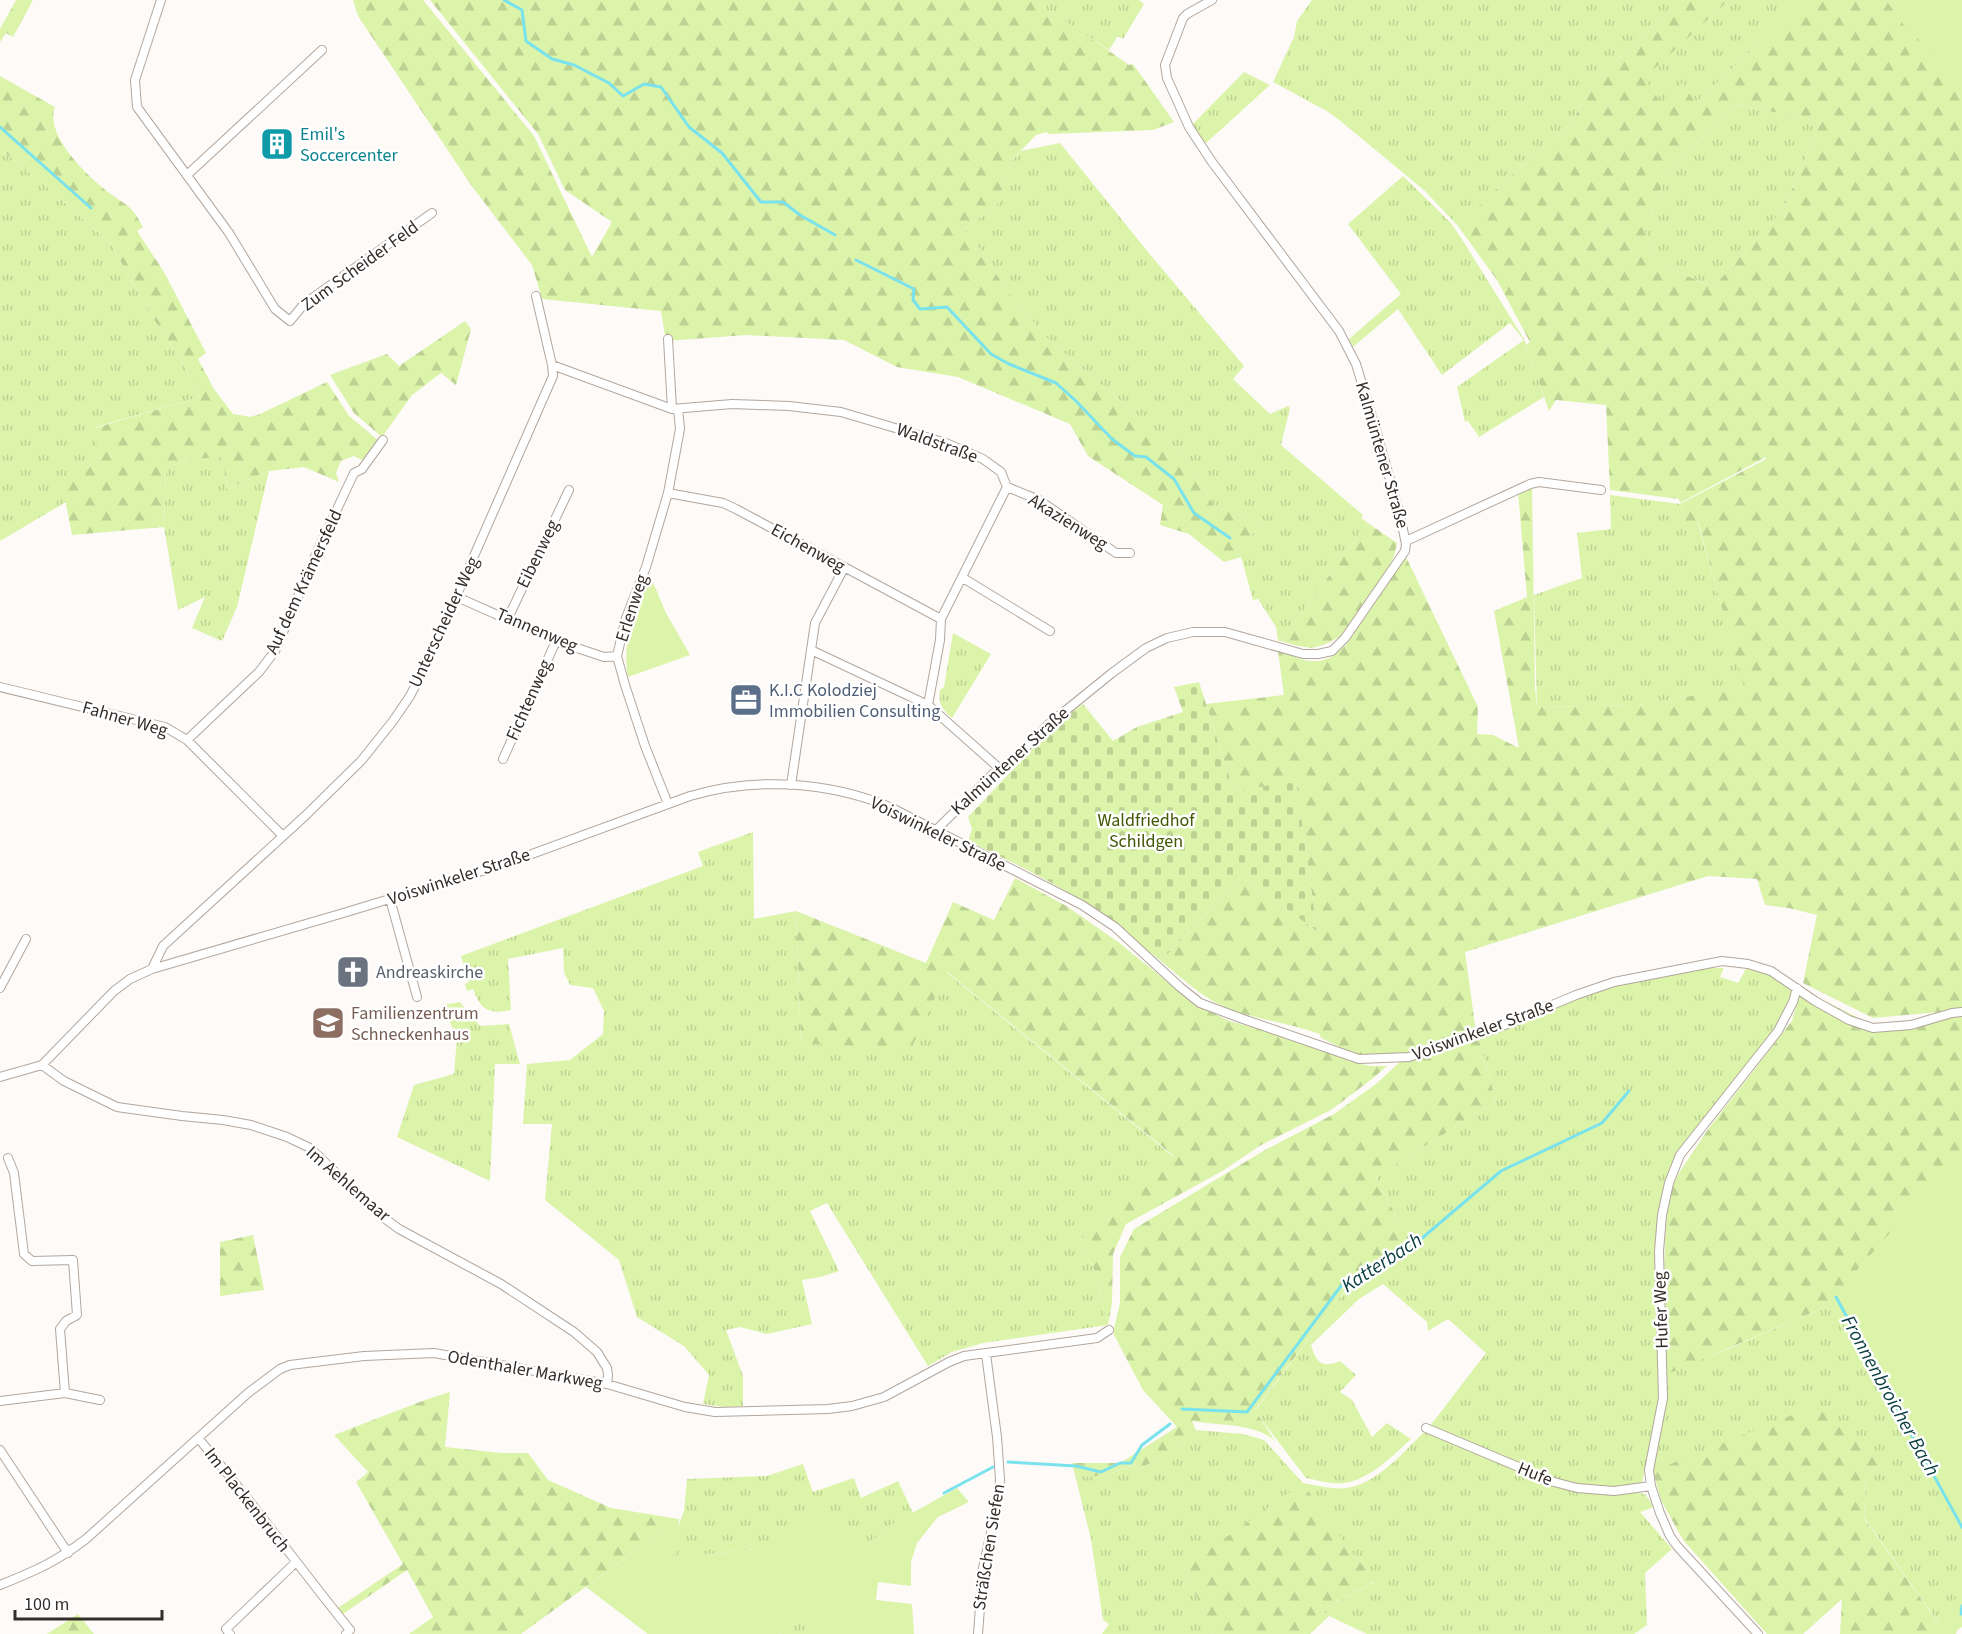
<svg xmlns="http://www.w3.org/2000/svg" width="1962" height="1634" viewBox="0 0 1962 1634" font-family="'Source Sans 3',sans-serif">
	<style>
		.grass { fill: url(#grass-tufts) }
		.forest { fill: url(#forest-firs); fill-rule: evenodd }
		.cemetery { fill: url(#cemetery-stones) }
		.green { fill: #dbf4aa }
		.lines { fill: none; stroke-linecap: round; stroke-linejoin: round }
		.stream { stroke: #79e2ed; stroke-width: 3 }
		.street-casing { stroke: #b3a69c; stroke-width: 10 }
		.street { stroke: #fff; stroke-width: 8 }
		.labels { text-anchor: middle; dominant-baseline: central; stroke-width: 5; stroke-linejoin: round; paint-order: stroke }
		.culture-label { font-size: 18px; fill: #0d838f; stroke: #fff; text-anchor: start }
		.street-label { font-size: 18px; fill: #342e2b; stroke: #fff }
		.service-label { font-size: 18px; fill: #4e5e75; stroke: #fff; text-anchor: start }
		.park-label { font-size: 18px; fill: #445704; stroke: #fff }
		.worship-label { font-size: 18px; fill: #5b616d; stroke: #fff; text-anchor: start }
		.education-label { font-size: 18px; fill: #785e54; stroke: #fff; text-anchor: start }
		.water-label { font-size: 20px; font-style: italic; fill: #093d41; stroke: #fff }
	</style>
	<defs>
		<pattern id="grass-tufts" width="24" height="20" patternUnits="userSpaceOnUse" patternTransform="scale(1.5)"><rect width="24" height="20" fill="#dbf4aa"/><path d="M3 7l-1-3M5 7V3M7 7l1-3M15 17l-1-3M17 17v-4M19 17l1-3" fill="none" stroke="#bdd292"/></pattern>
		<pattern id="forest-firs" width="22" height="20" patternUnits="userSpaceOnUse" patternTransform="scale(1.5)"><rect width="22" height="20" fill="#dbf4aa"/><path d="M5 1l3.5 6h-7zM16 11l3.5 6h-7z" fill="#bdd292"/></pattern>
		<pattern id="cemetery-stones" width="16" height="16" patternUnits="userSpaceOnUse" patternTransform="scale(1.5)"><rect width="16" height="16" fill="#dbf4aa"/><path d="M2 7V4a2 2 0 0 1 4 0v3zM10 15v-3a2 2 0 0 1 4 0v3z" fill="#bdd292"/></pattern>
	</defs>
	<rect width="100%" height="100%" fill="#fdfaf8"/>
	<path class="grass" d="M1032 0H1139L1144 4 1123 39 1118 36 1109 50Z
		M1312 0H1683L1595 80 1571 124 1487 197 1458 226 1425 191 1338 119 1324 109H1323L1273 82 1294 37 1297 21Z
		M1729 0H1805L1696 103 1661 104 1643 78Z
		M1244 72 1270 85 1205 144 1192 125Z
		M1735 104 1821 122 1783 210 1713 287 1659 264 1645 231 1666 175Z
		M1060 143 1148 252 1244 366 1233 379 1270 414 1288 406 1290 408 1281 445 1363 515 1361 518 1368 523 1281 641H1278L1276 627 1258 599 1253 600 1241 557 1235 551 1261 526 1251 519 1215 507 1185 456 1047 338 1007 291 984 254 964 230 998 203 1012 160 1021 151Z
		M0 149 45 185 110 243 155 321 179 357 200 397 96 427 99 461 63 483 66 502 0 541Z
		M1403 176 1451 223 1463 241 1524 339 1544 397 1479 437 1468 421 1465 422 1457 387 1524 340 1510 323 1442 375 1398 309 1353 347 1349 339 1401 294 1348 224Z
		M222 456 227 489 269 471 237 607 222 641 192 628 205 597 178 610 164 527 166 467 194 459Z
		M1610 495 1680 504 1684 522 1697 521 1745 687 1638 705 1537 707 1534 595 1582 578 1577 533 1611 529Z
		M953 633 991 654 952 718C942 709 938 704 940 690L944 687Z
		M753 832 754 919 796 911 801 1043 946 972 1174 1157 1079 1241 1095 1271 1108 1325 983 1343 952 1352 928 1366 827 1203 810 1211 839 1271 820 1277 802 1280 812 1324 767 1334 740 1327 726 1330 743 1376V1406L724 1407 703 1404 709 1375 684 1346 637 1317 619 1260 545 1200 552 1124H523L527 1064 570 1060 603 1034 604 1011 593 988 570 985 564 972 563 948 508 959 511 1010C489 1014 481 1011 473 989L467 991 465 984 469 982 461 956 703 866 698 852Z
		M1747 967 1773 971 1797 986 1784 1015 1669 1172 1662 1196 1659 1406 1642 1482 1635 1486 1620 1488 1590 1487 1562 1481 1430 1426 1486 1353 1448 1319 1428 1331 1427 1322 1383 1284 1359 1299 1311 1345C1316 1362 1322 1369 1340 1361L1356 1375 1340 1392 1352 1400 1372 1437 1387 1423 1411 1439C1392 1456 1371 1479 1344 1483 1333 1485 1317 1480 1306 1478L1255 1411 1340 1297 1355 1282 1400 1224 1376 1177 1496 1101 1478 1037 1531 1020 1572 999 1618 983 1702 968H1724L1720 977 1738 983Z
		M460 1002 480 1026 509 1024 520 1064H495L490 1181 397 1137 414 1085 454 1074 457 1038 442 1005Z
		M1835 1303 1962 1525V1594L1942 1628 1864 1517 1866 1475 1886 1462 1653 1471 1666 1407V1372L1723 1351Z
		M1195 1430 1243 1434 1264 1440 1303 1483C1316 1485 1333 1490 1346 1488 1375 1485 1403 1453 1423 1433L1428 1431 1545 1481 1645 1494 1654 1507 1640 1512 1672 1549 1645 1573 1647 1625 1634 1634H1367L1329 1616 1323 1610 1374 1582 1184 1567 1213 1634H1102L1109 1624 1103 1620 1091 1539 1075 1475C1100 1479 1113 1473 1136 1464L1139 1470 1197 1433Z
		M803 1464 813 1492 854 1478 861 1498 898 1481 913 1513 889 1526 859 1552 791 1545 676 1558 678 1527 684 1511 687 1479 767 1476Z
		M800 1611 828 1629 825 1634H779Z"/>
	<path class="forest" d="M16 0H33L13 37 6 33 0 42V29Z
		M353 0H423L534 136 592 257 612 222 565 190 538 134 430 0H1032L1085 34 1129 65 1133 64 1174 122 1153 130 1049 134 1046 132 1036 135 1012 160 998 203 964 230 984 254 1007 291 1047 338 1185 456 1215 507 1251 519 1261 526 1236 550 1241 557 1224 562 1189 534 1160 525 1163 505 1088 456 1070 424 958 377 897 367 844 340 746 335 666 341 661 311 542 299 532 265 471 185 358 16Z
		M1683 0H1729L1644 78 1661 103 1682 83 1696 103 1805 0H1962V1010L1873 1018 1803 983 1817 915 1789 908 1765 905 1757 879 1708 876 1465 952 1476 1032C1445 1042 1395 1063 1363 1056 1348 1053 1335 1044 1321 1038L1320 1034C1292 1024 1262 1020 1234 1011 1206 1001 1184 980 1161 961L1241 877 1317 931 1296 781 1234 792 1206 704 1284 695 1278 651 1307 661H1320L1332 657 1346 645 1406 557 1478 707 1477 734 1493 735 1519 748 1494 611 1527 597 1518 492 1532 486 1535 688 1537 707 1638 705 1744 687 1698 522 1684 523 1680 504 1766 459V457L1680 503 1679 499 1610 490 1606 405 1556 400 1549 411 1526 345 1530 342 1497 280 1458 226 1487 197 1571 124 1595 80ZM1735 104 1821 122 1783 210 1713 287 1659 264 1645 231 1666 175Z
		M0 76 55 107C45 135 83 171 103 188 112 196 125 202 133 211 137 216 140 222 143 227L137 231 164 272 206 353 198 359 214 389 233 414 251 417 260 414 327 382 349 416 379 441 364 461 354 456 341 461 336 473 339 482 304 467 269 471 227 489 222 457 194 459 166 467 164 527 72 535 62 483 99 461 95 428 200 397 179 357 155 321 110 243 45 185 0 149Z
		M465 321 471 329 456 385 441 373 412 395 382 437 354 413 330 375 387 354 399 366Z
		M1368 523 1397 543 1394 556 1389 566 1348 626 1339 637 1326 644 1312 648 1298 646 1281 641Z
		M1015 878 1068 907 1118 942 1195 1004 1229 1021 1302 1040 1352 1062 1370 1066H1387L1372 1079 1331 1110 1261 1145 1224 1170 1126 1224 1113 1254 1112 1303 1108 1325 1095 1271 1079 1241 1174 1156 947 972 911 1049 801 1043 796 911 926 963 953 902 994 920Z
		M1801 989 1871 1024 1962 1015V1525L1835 1303 1672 1372H1666L1664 1272 1665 1240 1667 1213 1673 1185 1679 1173 1709 1128 1792 1021Z
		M1478 1037 1496 1101 1376 1177 1400 1224 1398 1226 1413 1249 1347 1288 1255 1410 1275 1441C1253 1422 1219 1426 1192 1421L1197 1433 1139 1470 1135 1464C1113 1473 1100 1479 1075 1475L1072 1463H1120L1177 1427 1143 1390 1113 1333 1120 1303V1257L1134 1229 1265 1150 1334 1114 1376 1084 1401 1061Z
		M253 1235 264 1290 220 1296V1242Z
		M450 1392 445 1447 501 1453H528L548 1480 611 1508 679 1519 521 1634H409L433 1617 407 1570 343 1614 338 1608 403 1564 356 1482 368 1472 334 1435 425 1400Z
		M1815 1406 1886 1462 1866 1475 1864 1518 1941 1627 1962 1594V1627L1949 1634H1840L1842 1599 1803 1634H1767L1683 1540 1661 1500 1653 1471Z
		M1303 1483 1333 1528 1375 1581 1323 1610 1329 1616 1310 1634H1213L1184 1567Z
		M78 1614 94 1634H47Z"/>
	<path class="cemetery" d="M1199 682 1234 792 1296 780 1317 931 1241 877 1161 961C1133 939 1105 916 1075 897 1041 876 1004 858 968 841L972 829 968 817 1056 724 1083 704 1113 741 1137 727 1183 712 1174 687Z"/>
	<path class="green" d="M1886 0H1962V102L1933 54 1903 24Z
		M650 575 666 613 690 655 628 677C621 639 637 610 650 575Z
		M1962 1154V1536L1931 1477 1832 1303 1848 1280 1889 1234 1907 1210Z
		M957 1488 969 1502 938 1517 917 1543 911 1562V1586L878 1582 876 1600 912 1604 914 1634H825L827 1628 805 1625 799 1612 779 1634H648L586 1587 679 1519 676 1558 791 1545 787 1532 831 1512 859 1552 889 1526Z
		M1962 1586C1962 1602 1962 1620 1956 1634H1936Z"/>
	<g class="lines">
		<path class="stream" d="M504 0 522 10 526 41 552 59 574 65 609 83 623 96 644 84 661 87 689 127 722 153 761 202H783L800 215 835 235
			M0 127 91 208
			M856 260 914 289 913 300 920 309 947 307 991 354 1009 364 1056 383 1076 401 1112 439 1135 456 1146 457 1174 479 1194 513 1230 538
			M1836 1297 1962 1527
			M1182 1409 1247 1412 1341 1286 1401 1256 1501 1171 1602 1123 1629 1091
			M1008 1462 1076 1466 1101 1472 1120 1463H1131L1142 1445 1170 1424
			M944 1493 993 1467
			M1961 1614 1962 1606"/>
		<defs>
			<path id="street" d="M161 0 135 80 137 107 229 233 275 309 290 321 304 304 432 213
				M187 175 322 50
				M668 339 672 409
				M552 365 672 409 732 404 789 406 841 412 946 443 983 459 1001 472 1007 487 941 619 940 640 928 705 999 768
				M1007 487 1039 500 1116 553H1130
				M668 493 723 503 736 509 941 619
				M1406 541 1530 484 1539 482 1601 490
				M963 578 1050 631
				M457 597 556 641 604 657 617 656
				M508 618 569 490
				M811 650 928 705
				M0 687 165 727 187 740 283 836
				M187 740 259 672 275 651 317 552 354 473 362 469 383 440
				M503 759 556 641
				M791 785 815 623 844 568
				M668 804 645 746 625 685 617 656 626 618 646 567 668 493 680 429 678 409
				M936 830 999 768 1010 763 1049 724 1112 673 1146 648 1167 638 1193 632H1225L1303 654H1318L1332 651 1345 638 1405 551 1406 544 1400 515 1374 423 1356 364 1339 331 1212 162 1189 127 1167 78 1165 65 1183 18 1187 14 1212 0
				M390 899 417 997
				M152 969 163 946 305 816 361 761 393 721 410 696 427 663 553 376 552 365 536 296
				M0 988 26 939
				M42 1065 64 1081 117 1107 182 1116 223 1120 251 1125 287 1137 310 1148 380 1215 399 1229 501 1284 574 1332 597 1352 607 1368 608 1375 607 1384
				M0 1077 42 1065 114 991 130 979 152 969 340 914 502 865 690 796C755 777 827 781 890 807L1082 905 1115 927 1180 987 1200 1003 1243 1019 1359 1059 1409 1057 1500 1027 1576 995 1614 982 1722 961 1748 964 1771 971 1815 1001 1849 1020 1873 1028 1911 1025 1952 1013 1962 1012
				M8 1158 14 1173 24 1254 32 1261 73 1260 77 1315 66 1321 60 1329 65 1393
				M0 1401 65 1393 100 1400
				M1426 1428 1554 1482 1577 1488 1614 1491 1651 1486
				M198 1438C251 1500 298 1566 350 1630L346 1634
				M0 1450 68 1553
				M0 1585C35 1571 56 1562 86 1539L248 1393 280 1369 290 1365 364 1356 434 1353 607 1384 685 1407 715 1412 828 1409 852 1406 884 1397 949 1362 964 1356 1097 1338 1109 1330
				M230 1634 226 1629 295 1563
				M978 1634 983 1568 999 1497 1000 1479 997 1437 986 1354
				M1758 1634 1677 1546 1670 1536 1660 1513 1651 1486 1649 1470 1663 1398 1659 1251 1662 1215 1669 1183 1680 1155 1778 1031 1793 1002 1797 988"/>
		</defs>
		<use href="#street" class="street-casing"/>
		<use href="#street" class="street"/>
	</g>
	<defs>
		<symbol id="building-square" viewBox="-11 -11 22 22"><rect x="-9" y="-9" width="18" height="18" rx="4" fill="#0f9aa8" stroke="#fff"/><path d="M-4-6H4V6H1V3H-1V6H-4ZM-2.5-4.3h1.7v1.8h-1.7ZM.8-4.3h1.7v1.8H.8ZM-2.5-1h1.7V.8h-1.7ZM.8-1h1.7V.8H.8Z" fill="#fff"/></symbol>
		<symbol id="office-square" viewBox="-11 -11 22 22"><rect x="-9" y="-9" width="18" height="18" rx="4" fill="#5c6f8a" stroke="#fff"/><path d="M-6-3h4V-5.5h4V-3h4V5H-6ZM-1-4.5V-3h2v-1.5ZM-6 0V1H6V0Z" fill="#fff"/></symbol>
		<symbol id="church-square" viewBox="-11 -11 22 22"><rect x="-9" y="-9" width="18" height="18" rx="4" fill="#6b7280" stroke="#fff"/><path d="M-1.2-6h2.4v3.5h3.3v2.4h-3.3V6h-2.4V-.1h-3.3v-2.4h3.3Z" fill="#fff"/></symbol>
		<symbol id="school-square" viewBox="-11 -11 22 22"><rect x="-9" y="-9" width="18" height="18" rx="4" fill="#8d6e63" stroke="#fff"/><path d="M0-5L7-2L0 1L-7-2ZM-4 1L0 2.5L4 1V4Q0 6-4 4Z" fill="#fff"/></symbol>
	</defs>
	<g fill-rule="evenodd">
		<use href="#building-square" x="258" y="125" width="38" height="38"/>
		<use href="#office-square" x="727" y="681" width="38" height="38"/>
		<use href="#church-square" x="334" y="953" width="38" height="38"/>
		<use href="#school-square" x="309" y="1004" width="38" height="38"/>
	</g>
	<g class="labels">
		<g class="culture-label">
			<text x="300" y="134">Emil's<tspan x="300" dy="21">Soccercenter</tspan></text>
		</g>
		<g class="street-label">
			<text transform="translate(360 266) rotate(-36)">Zum Scheider Feld</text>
			<text transform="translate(937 443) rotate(20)">Waldstraße</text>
			<text transform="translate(1382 455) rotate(74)">Kalmüntener Straße</text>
			<text transform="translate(1068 522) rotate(32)">Akazienweg</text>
			<text transform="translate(808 548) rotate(29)">Eichenweg</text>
			<text transform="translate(538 554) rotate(-64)">Eibenweg</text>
			<text transform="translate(304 582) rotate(-65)">Auf dem Krämersfeld</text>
			<text transform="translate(632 608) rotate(-72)">Erlenweg</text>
			<text transform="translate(444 622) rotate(-65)">Unterscheider Weg</text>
			<text transform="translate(537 630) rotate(23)">Tannenweg</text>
			<text transform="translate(529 700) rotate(-66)">Fichtenweg</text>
			<text transform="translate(125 719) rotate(16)">Fahner Weg</text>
			<text transform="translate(1010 761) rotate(-42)">Kalmüntener Straße</text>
			<text transform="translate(938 834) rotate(26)">Voiswinkeler Straße</text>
			<text transform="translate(459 877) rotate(-18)">Voiswinkeler Straße</text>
			<text transform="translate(1483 1030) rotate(-20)">Voiswinkeler Straße</text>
			<text transform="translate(348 1184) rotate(41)">Im Aehlemaar</text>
			<text transform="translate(1661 1310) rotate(-92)">Hufer Weg</text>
			<text transform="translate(525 1370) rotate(10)">Odenthaler Markweg</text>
			<text transform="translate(1535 1474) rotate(22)">Hufe</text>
			<text transform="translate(247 1500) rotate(52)">Im Plackenbruch</text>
			<text transform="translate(989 1547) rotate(-81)">Sträßchen Siefen</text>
		</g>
		<g class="service-label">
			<text x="769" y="690">K.I.C Kolodziej<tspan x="769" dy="21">Immobilien Consulting</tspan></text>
		</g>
		<g class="park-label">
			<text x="1146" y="820">Waldfriedhof<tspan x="1146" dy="21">Schildgen</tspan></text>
		</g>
		<g class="worship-label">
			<text x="376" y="972">Andreaskirche</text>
		</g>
		<g class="education-label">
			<text x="351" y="1013">Familienzentrum<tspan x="351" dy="21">Schneckenhaus</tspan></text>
		</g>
		<g class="water-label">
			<text transform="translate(1382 1263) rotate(-33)">Katterbach</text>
			<text transform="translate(1890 1396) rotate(61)">Fronnenbroicher Bach</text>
		</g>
	</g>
	<path d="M15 1610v9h147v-9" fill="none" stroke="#342e2b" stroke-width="3"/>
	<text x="24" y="1610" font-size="18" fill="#342e2b" stroke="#ffffff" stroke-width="4.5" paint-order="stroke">100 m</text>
</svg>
